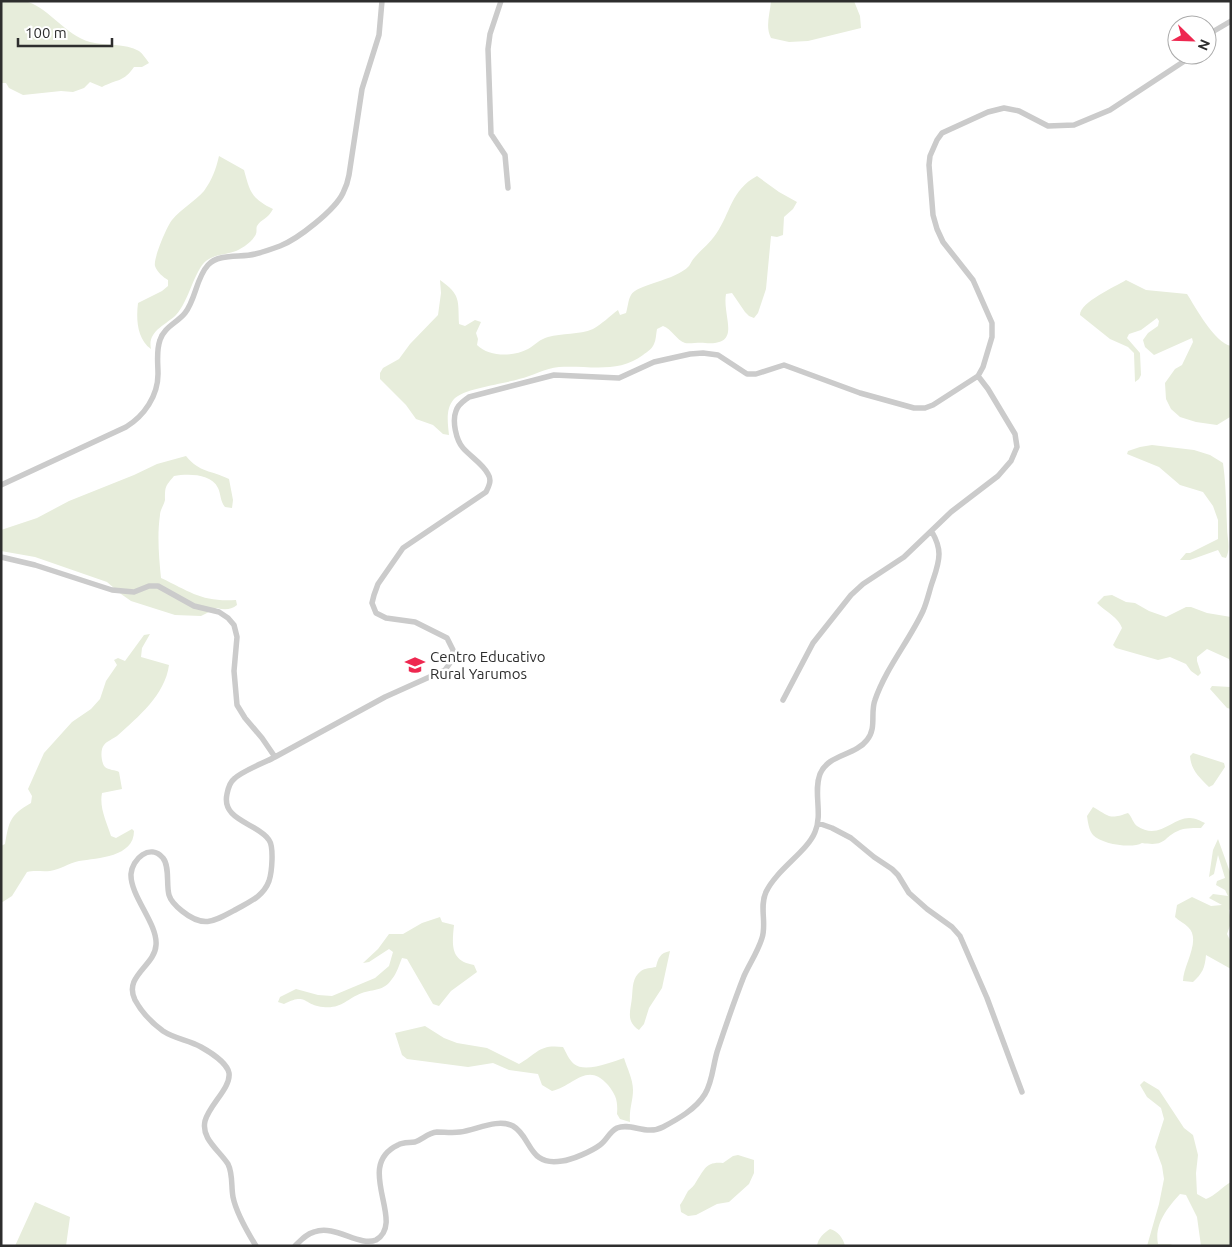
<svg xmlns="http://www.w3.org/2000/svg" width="1232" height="1247" viewBox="0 0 1232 1247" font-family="Ubuntu,sans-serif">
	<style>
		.green { fill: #e7eddb }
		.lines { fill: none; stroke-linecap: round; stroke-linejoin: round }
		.street { stroke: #cbcbcb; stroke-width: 5.5 }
		.labels { text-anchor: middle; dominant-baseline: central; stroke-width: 5; stroke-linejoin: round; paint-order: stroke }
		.poi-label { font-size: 15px; fill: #2e2e2e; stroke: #fff; text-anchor: start }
	</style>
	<rect width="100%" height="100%" fill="#fff"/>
	<path class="green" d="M1 1C10 1 20 0 28 2 50 9 65 35 90 42 106 46 125 43 139 51 143 54 146 59 149 63L142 67H134C124 82 117 79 102 87L90 82 84 88 73 92 61 91 23 95 9 88 6 83H1Z
		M771 1H854L860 16 861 28 808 41 789 42 771 38C765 27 770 14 771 1Z
		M219 156 244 170C250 192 251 198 273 209 268 219 261 219 257 226 256 228 257 231 256 234 253 241 243 248 236 251 226 255 215 254 206 261 194 271 189 301 176 315 166 325 147 331 151 349 137 339 136 319 138 303L162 291 168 286V280C163 277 157 272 155 266 153 259 167 226 172 220 181 209 195 201 204 191 212 180 216 169 219 156Z
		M757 176 779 192 797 202 793 209 784 217 783 235 777 237 771 236 766 289 758 313 754 318 749 316 745 312 732 293 726 294C722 317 743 346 705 343 699 342 690 344 685 343 676 340 672 329 663 326L657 329C656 334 656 340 654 344 652 349 647 352 643 355 618 374 588 365 559 367 545 368 533 376 519 379 504 384 464 388 454 399 445 409 448 424 449 435L443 434 433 425 416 419 406 405 380 379V373L383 368 399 359 410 344 438 315 441 293 440 280C461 295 458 300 459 324L465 326 475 320 481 322 476 333 478 339 477 345C489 357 513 357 528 349 535 345 540 339 548 337 562 333 579 335 593 329 602 324 610 316 618 310L620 315 626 313C628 307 628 300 631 295 637 284 675 281 689 266 691 263 692 260 695 257 702 249 710 243 716 234 731 212 731 190 757 176Z
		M1126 280 1146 290 1187 294C1196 308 1214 342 1231 346L1230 417 1217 425 1196 422 1180 417 1171 409 1166 399 1165 383 1175 369 1182 365 1193 342 1192 338 1154 355 1145 347 1143 340 1148 333 1158 326 1159 321 1157 318 1141 330 1129 334 1127 338 1140 353 1141 375 1139 379 1135 382 1134 353 1128 347 1110 339 1080 315C1080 302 1115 287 1126 280Z
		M1152 445 1194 450 1210 455 1223 463C1226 484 1226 505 1227 527 1227 538 1231 548 1226 558L1222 557 1218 550 1190 560H1180L1186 553H1190L1218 539V520L1213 506 1203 492 1180 485 1159 467 1127 454 1128 451 1140 447Z
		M186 456C200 473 211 470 229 479L233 500 232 508 225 507C220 501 221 494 218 488 211 473 187 474 174 476 165 487 165 486 165 500 164 505 160 510 160 515 157 536 159 557 161 578 191 592 201 602 236 600L237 605C231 610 224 610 217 608L201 616 175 615 131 601 121 594 107 582 35 557 1 551V530L37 518 69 501 134 475 157 464Z
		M1112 595 1126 602 1135 603 1149 611 1166 617 1186 607H1191L1207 613 1231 617V664L1229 659 1207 649 1197 657V661L1201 673 1198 676 1191 671 1186 664 1170 657 1158 660 1116 648 1113 645 1122 628C1119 618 1105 611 1097 603L1104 596Z
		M150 634 142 648 141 657 169 665C165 695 138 717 117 736 113 739 107 741 104 745 100 749 101 763 105 767 108 770 116 770 119 772L122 789 102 793C99 808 107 823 111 836L116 838 132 829 134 831C134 857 98 858 79 861 69 863 59 870 50 871 42 872 35 870 27 872L12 896 1 903V846L5 844C9 821 10 815 31 803L32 796 28 789 44 753 72 722 91 709 100 699 106 681 117 665 114 660 118 658 125 661 144 635Z
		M1212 686 1231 687V709L1227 708 1210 689Z
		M1193 753 1224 763 1225 767 1213 785 1209 787C1199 777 1191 770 1190 756Z
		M1093 807C1109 816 1109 820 1128 813 1132 817 1133 823 1137 826 1159 841 1173 817 1190 818 1195 818 1201 821 1205 823L1201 828C1195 828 1186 828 1180 830 1162 837 1168 847 1142 843 1132 849 1101 844 1093 835 1089 830 1088 823 1087 816Z
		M1218 839 1231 875V909L1229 910 1231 923 1227 934 1231 942V969L1206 955C1205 968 1202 974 1193 982L1183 981C1183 965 1202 940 1188 927 1184 923 1179 921 1175 917L1177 905 1192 897 1211 906 1222 905 1209 898 1213 894 1228 896 1225 890 1216 885 1217 881 1225 878 1218 855 1214 874 1209 877 1213 850Z
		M440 917 442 922 454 925C452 945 450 961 474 965L477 972 451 991 439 1006 433 1004 407 959 402 958C399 965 397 973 392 979 384 991 374 989 362 993 346 999 342 1009 323 1007 303 1005 307 992 284 1004L278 1002 280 997 296 989 318 995 332 996 375 978 389 966 393 952 389 949 369 962 363 963 378 949 389 934H403L422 923Z
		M670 951 662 988 649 1008 644 1024 639 1030C625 1021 631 1010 632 997 633 987 632 978 641 971 645 968 651 968 656 967 658 958 660 953 670 951Z
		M425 1026 444 1038 457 1043 487 1048 519 1064C538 1053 539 1044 563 1047 566 1052 569 1060 574 1064 585 1073 612 1062 624 1058 627 1068 633 1079 633 1090 633 1101 629 1109 630 1122L620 1119 617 1114C618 1101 616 1095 608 1085 587 1061 574 1086 552 1091L542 1085 538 1074 509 1070 493 1063 468 1067 407 1059 402 1055 395 1033Z
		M1144 1081 1159 1090 1184 1128 1193 1135 1198 1155 1196 1173 1197 1194 1206 1199C1215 1196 1222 1187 1231 1182V1246H1201L1197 1217 1186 1195 1180 1194C1168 1207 1154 1224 1158 1244H1170L1175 1246H1147L1159 1204 1164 1179 1162 1166 1155 1147 1164 1119 1161 1108 1147 1097 1140 1085Z
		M738 1155 754 1160V1173L749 1184 729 1202 717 1204 696 1215 688 1216 681 1212 680 1205C683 1201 685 1196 688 1191 691 1188 694 1186 696 1182 704 1170 706 1161 723 1163L733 1156Z
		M35 1202 70 1217 66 1246H15Z
		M830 1229C838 1231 843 1238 845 1246H817C818 1238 824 1233 830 1229Z"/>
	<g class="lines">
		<path class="street" d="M501 1 490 34 488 49 491 134 505 155 508 188
			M1207 38 1214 31 1231 21
			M1 485 126 427C144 416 158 396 158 374 158 363 156 351 160 340 164 327 177 323 185 313 196 299 196 278 208 265 219 253 241 258 255 254 263 252 272 249 280 246 298 239 335 210 343 193 346 187 348 181 349 175L362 89 379 35 382 1
			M1 557 35 565 112 590 134 592 149 586H158L194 606 219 612 228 618 234 625 237 637 234 671 237 705 245 718 262 738 275 757C264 763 242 771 234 779 230 782 228 789 227 794 221 821 258 823 269 840 274 847 272 872 269 881 263 897 249 902 235 910 213 922 203 928 182 911 177 907 171 902 169 895 166 884 170 867 163 858 150 843 132 859 131 874 130 896 158 924 156 945 155 966 123 976 135 1000 141 1011 152 1023 163 1031 175 1039 189 1040 201 1047 210 1052 227 1063 229 1073 231 1088 209 1105 205 1121 201 1139 219 1150 228 1164 233 1174 231 1186 233 1197 236 1212 248 1233 256 1246
			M783 700 813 643 851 595 863 584 904 557 951 512 998 476 1011 461 1017 447 1015 434 988 389 978 376
			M275 757 385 697 445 670 452 660 453 650 447 638 415 622 386 618 376 613 372 603 374 595 378 584 403 548 486 492C489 486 492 480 488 474 483 464 471 457 463 448 456 440 452 421 456 411 458 404 464 401 469 397L554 375 619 378 654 362 690 354 703 353 718 355 747 374H756L784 365 860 393 914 408H925L933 405 978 376 983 367 992 337V323L973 280 943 242 937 229 933 215 929 165 930 156 937 140 942 133 988 112 1004 108 1019 111 1048 126 1074 125 1110 110 1186 60 1190 55
			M818 823 832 828 851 838 874 857 892 869 898 875 909 893 927 909 952 927 960 936 987 998 1022 1092
			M295 1246C301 1240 306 1234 314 1232 335 1224 359 1247 376 1240 407 1222 353 1166 398 1145 403 1142 409 1143 415 1142 423 1139 428 1133 437 1132 444 1132 453 1133 460 1132 476 1130 498 1118 513 1126 532 1137 528 1167 562 1161 572 1160 592 1151 600 1145 607 1140 609 1132 617 1128 631 1122 646 1136 663 1127 678 1119 696 1109 705 1094 713 1081 713 1063 718 1049 726 1025 735 999 744 976 750 963 758 951 762 938 767 923 759 907 766 892 777 869 807 852 815 832 823 814 813 792 820 774 828 754 855 756 867 740 877 728 870 713 875 700 886 668 909 641 923 611 927 602 929 592 932 583 935 574 939 564 939 554 939 546 936 539 932 532"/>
	</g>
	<defs>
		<symbol id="school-bare" viewBox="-9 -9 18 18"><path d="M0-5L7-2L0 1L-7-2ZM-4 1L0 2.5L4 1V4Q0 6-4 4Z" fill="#ee2850" stroke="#fff" stroke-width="2.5" paint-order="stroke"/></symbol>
	</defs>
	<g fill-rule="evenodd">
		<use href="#school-bare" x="401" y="651" width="28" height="28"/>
	</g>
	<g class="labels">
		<g class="poi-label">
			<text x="430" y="656">Centro Educativo<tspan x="430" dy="17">Rural Yarumos</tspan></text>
		</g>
	</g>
	<rect width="1232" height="1247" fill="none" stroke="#2e2e2e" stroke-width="5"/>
	<g transform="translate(1192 40) rotate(113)"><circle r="24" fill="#ffffff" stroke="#ababab"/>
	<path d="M0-4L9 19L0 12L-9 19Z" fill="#ee2850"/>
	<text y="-8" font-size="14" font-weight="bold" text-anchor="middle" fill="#2e2e2e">N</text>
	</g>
	<path d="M18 38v8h94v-8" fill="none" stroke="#2e2e2e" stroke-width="2.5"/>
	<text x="25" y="38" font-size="15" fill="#2e2e2e" stroke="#ffffff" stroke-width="4" paint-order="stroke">100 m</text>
</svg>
